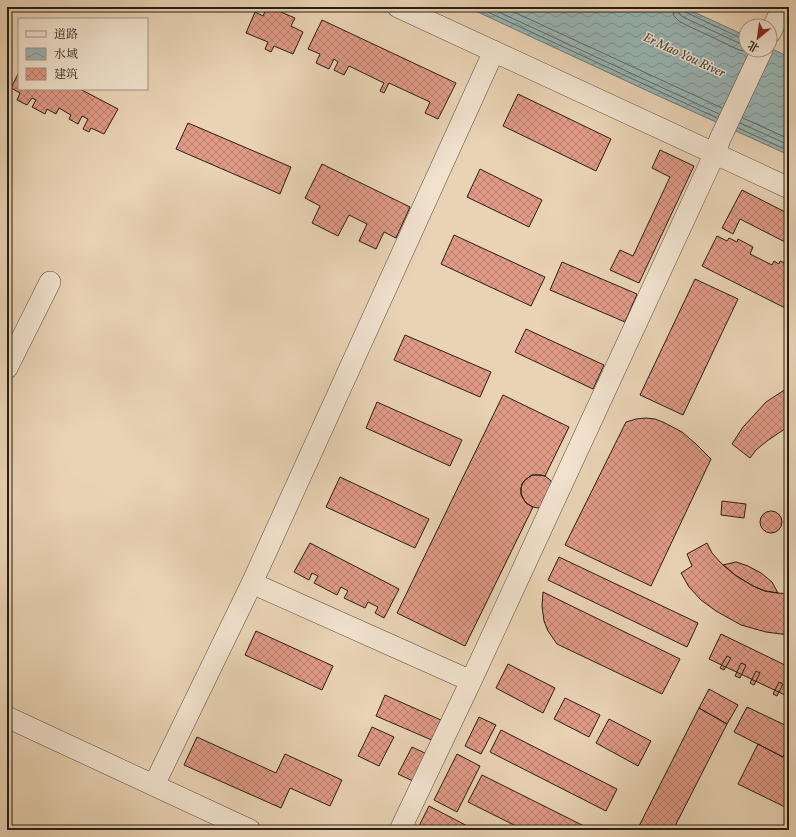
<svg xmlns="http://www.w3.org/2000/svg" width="796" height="837" viewBox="0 0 796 837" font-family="Vollkorn,'Noto Serif SC',serif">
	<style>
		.water { fill: url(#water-waves); stroke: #6c7975 }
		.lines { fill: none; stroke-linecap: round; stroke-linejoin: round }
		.shore { stroke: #606a65; stroke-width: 1 }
		.building { fill: url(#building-cross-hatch); stroke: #281e15 }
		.minor-casing { stroke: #584b3d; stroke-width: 22 }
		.minor { stroke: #f1e2ce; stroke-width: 21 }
		.labels { text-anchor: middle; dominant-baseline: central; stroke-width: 3; stroke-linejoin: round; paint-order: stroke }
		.water-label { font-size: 13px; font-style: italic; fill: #4a4c45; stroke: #f1e2ce }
	</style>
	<defs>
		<pattern id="water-waves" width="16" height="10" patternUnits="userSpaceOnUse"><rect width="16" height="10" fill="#99b6b5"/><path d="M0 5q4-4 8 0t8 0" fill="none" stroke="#7d9392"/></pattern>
		<pattern id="building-cross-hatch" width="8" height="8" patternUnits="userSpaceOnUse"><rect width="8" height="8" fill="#e09a86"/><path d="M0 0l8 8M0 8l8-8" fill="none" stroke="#b67d6c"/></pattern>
	</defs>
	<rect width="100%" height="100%" fill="#e9d3b4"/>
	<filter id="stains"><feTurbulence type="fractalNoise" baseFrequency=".005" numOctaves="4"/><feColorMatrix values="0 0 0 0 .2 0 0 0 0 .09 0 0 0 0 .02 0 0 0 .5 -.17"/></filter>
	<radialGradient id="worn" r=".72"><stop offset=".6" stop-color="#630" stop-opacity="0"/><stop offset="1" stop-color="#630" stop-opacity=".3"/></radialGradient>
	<path class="water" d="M467 7H683L746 36V50H770V48L789 57V155L663 98Z"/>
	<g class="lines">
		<path class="shore" d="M477 7 717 118
			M488 7 719 114
			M503 7 722 108
			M672 7 674 16 680 22 739 50 744 51 749 50
			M678 7 679 13 683 17 741 44 746 45
			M683 7V10L685 12 743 39 746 40
			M743 118 789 139
			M740 123 789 145
			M738 128 789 151"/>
	</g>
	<path class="building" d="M267 7H269L295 18 291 26 303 32 293 54 274 46 271 52 265 49 268 42 246 33 255 12 263 16Z
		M322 20 456 83 438 119 425 113 430 102 389 83 384 93 380 91 384 83 349 66 344 75 334 70 338 62 334 59 329 69 316 63 320 54 308 49Z
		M19 72V89H80L118 109 104 134 91 128 89 132 83 129 88 119 82 116 78 124 69 119 71 115 59 108 56 114 47 109 45 114 32 107 36 100 32 98 27 105 17 100 20 93 11 88Z
		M518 94 611 139 596 171 503 126Z
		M188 123 291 167 280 194 176 149Z
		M660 150 694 166 639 283 610 270 620 250 633 256 670 177 652 168Z
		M322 164 410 207 396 238 384 232 376 249 359 241 367 224 349 215 338 236 312 223 320 206 305 198Z
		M480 169 542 200 529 227 467 197Z
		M742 190 789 214V244L740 219 733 234 722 228Z
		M454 235 545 277 531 306 441 264Z
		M717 236 727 241 729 238 737 242 738 239 753 247 750 254 772 265 774 261 779 264 780 261 789 265V310L702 266Z
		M562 262 637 294 625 322 550 290Z
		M695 279 738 299 683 415 640 395Z
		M526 329 604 365 593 389 515 352Z
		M405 335 491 372 480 397 394 360Z
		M789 387V426L767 441 756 450 750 458 732 444 743 427 756 413 766 402Z
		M503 395 569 427 545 476 540 475H532L525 480 522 484 521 489V494L523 498 526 503 533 507 465 646 397 613Z
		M377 402 462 440 450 466 366 428Z
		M646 418 655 419 663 422 682 432 696 444 711 459 651 586 565 545 626 422 636 419Z
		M532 475H540L545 476 550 480 553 484 543 507 538 508 533 507 526 503 523 498 521 494V489L522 484 525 480Z
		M340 477 429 519 415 548 326 507Z
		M722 501 746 504 744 518 721 515Z
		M760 522a11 11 0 1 1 22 0a11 11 0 1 1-22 0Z
		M310 543 399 589 384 618 375 613 378 607 368 602 365 608 344 598 348 591 341 587 337 595 314 583 318 576 312 573 309 580 294 572Z
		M707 543 712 553 721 563 735 575 743 580 753 586 765 591 778 593 789 594V635L766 632 741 625 716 611 701 600 689 587 681 573 692 566 687 554Z
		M559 557 698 623 687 647 548 580Z
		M736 562 748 566 761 573 772 582 778 593 765 591 753 586 735 575 723 565Z
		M543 592 680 659 662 694 557 644 548 631 544 621 542 606Z
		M256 631 333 666 322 690 245 655Z
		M721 634 789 667V697L709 659Z
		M727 656 731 658 724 670 720 668Z
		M741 663 746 665 740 678 735 676Z
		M508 664 555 688 543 713 496 688Z
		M756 671 760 673 754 685 750 683Z
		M779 682 783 684 777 696 773 694Z
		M709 689 738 705 727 724 699 708Z
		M385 695 443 721 434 741 376 716Z
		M565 698 600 715 589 737 554 719Z
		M747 707 789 727V751L787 750 783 757 734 732Z
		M699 708 727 724 673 830H637Z
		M479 717 496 725 481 754 465 746Z
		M609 719 651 741 638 766 596 743Z
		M372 727 394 737 379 766 358 756Z
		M501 730 617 789 606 811 490 752Z
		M197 737 276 773 285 754 342 780 330 806 290 788 281 808 184 765Z
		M758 744 783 757 787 750 789 751V805L787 808 738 784Z
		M412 747 429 755 415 782 398 774Z
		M457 754 480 766 457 812 434 800Z
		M482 775 592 830H524L468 802Z
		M429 806 475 830H417Z"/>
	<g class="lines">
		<defs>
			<path id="minor" d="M398 7 789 188
				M770 33 783 7
				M7 368 50 282
				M252 583 471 681
				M7 717 250 830
				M154 785 252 583 494 51
				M400 830 471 681 715 153 720 139 762 50"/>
		</defs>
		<use href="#minor" class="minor-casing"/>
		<use href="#minor" class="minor"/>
	</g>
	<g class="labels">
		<g class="water-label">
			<text transform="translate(684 56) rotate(25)">Er Mao You River</text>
		</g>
	</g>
	<rect width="796" height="837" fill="none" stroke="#e9d3b4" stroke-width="24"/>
	<rect x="8" y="8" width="780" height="821" fill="none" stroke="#281e15" stroke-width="2"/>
	<rect x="12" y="12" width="772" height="813" fill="none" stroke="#281e15"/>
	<rect x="18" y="18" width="130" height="72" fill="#f1e2ce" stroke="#a19484"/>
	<rect x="26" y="31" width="20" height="6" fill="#f1e2ce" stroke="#a19484"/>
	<text x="54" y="38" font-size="12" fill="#281e15">道路</text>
	<rect x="26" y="48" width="20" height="12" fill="url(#water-waves)" stroke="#a19484"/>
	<text x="54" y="58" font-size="12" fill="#281e15">水域</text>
	<rect x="26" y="68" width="20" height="12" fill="url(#building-cross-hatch)" stroke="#a19484"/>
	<text x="54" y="78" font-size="12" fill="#281e15">建筑</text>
	<g transform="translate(758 38) rotate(209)"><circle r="19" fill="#f1e2ce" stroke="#a19484"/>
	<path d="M0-3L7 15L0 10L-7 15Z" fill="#8f2418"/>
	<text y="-6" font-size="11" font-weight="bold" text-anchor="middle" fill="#281e15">北</text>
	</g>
	<rect width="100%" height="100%" filter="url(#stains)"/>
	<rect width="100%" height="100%" fill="url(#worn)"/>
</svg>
